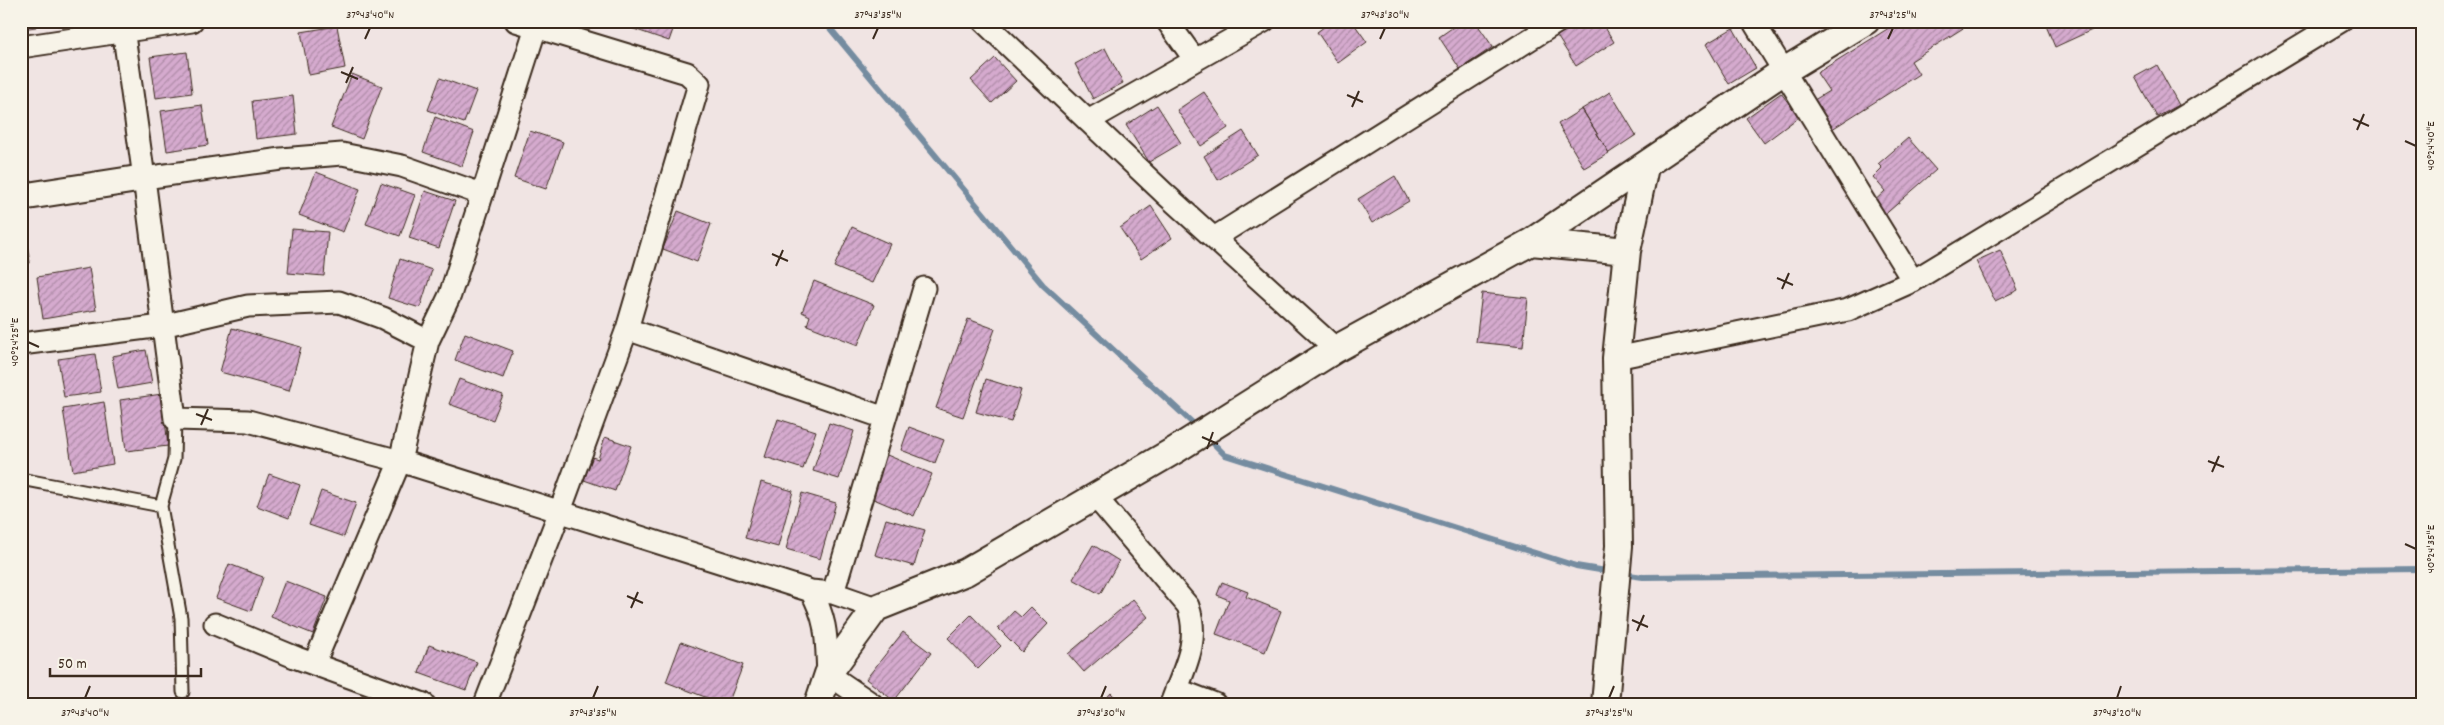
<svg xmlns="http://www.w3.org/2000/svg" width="2444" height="725" viewBox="0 0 2444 725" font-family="Dekko,sans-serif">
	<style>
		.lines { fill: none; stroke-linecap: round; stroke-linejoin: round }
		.stream { stroke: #748ca0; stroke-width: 6 }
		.building { fill: url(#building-hatch); stroke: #3b2a1e }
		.service-casing { stroke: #3b2a1e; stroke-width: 15 }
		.minor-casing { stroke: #3b2a1e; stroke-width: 25 }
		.tertiary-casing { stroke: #3b2a1e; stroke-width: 30 }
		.service { stroke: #f7f3e8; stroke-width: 11 }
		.minor { stroke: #f7f3e8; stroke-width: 21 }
		.tertiary { stroke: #f7f3e8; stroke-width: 26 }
		.ticks { fill: none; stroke: #3b2a1e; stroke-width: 2 }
		.neatline { fill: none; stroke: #3b2a1e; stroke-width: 2 }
		.ticks-label { font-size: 12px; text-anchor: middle; fill: #3b2a1e }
	</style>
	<defs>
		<pattern id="building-hatch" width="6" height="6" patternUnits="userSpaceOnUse" patternTransform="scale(1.25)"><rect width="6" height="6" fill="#d5aace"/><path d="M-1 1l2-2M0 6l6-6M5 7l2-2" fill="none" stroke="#ae8ba7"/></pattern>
	</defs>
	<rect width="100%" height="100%" fill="#f0e4e3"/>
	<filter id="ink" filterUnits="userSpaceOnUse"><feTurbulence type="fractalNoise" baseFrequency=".02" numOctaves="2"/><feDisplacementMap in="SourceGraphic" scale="10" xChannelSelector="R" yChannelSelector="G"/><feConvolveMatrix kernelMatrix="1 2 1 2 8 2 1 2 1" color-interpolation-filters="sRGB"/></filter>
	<g filter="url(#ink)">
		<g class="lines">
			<path class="stream" d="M824 21 1043 285 1198 428
				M1207 437 1225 455 1576 566 1612 572
				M1622 574 1643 577 2423 569"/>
		</g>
		<path class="building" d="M21 21H35L36 27 21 29Z
			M630 21H676L669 41 628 27Z
			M1332 21H1352L1367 42 1338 63 1317 32Z
			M1462 21H1475L1493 47 1460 69 1439 37Z
			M1580 21H1601L1614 42 1576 66 1557 36Z
			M1900 21H1966L1968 25 1911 61 1919 74 1829 131 1811 102 1829 91 1817 73Z
			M2044 21H2089L2092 30 2055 47Z
			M337 26 345 68 309 75 301 32Z
			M1733 28 1756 68 1729 84 1706 44Z
			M1105 48 1123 83 1093 99 1075 64Z
			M187 52 192 93 156 98 150 57Z
			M995 58 1016 81 992 103 971 80Z
			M2157 65 2179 105 2157 117 2135 77Z
			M352 74 382 86 362 139 331 127Z
			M440 78 476 91 464 123 428 110Z
			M1204 92 1228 128 1201 146 1177 110Z
			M1610 92 1636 135 1609 153 1582 109Z
			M1781 93 1799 117 1764 143 1746 118Z
			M293 96 297 134 256 139 252 101Z
			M202 105 208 145 167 151 161 111Z
			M1157 105 1181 143 1149 162 1126 125Z
			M1582 109 1609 153 1584 168 1558 124Z
			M435 117 474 132 462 166 423 152Z
			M530 131 563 142 546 189 514 178Z
			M1243 131 1258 155 1218 180 1204 156Z
			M1908 138 1936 170 1881 218 1870 205 1885 191 1873 177 1882 168 1878 164Z
			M316 172 360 189 343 232 299 215Z
			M1395 176 1409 201 1372 223 1358 199Z
			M381 183 415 195 400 236 366 224Z
			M425 191 455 201 439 248 409 238Z
			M1151 206 1172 238 1141 259 1120 228Z
			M678 211 711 224 697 262 663 249Z
			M21 220H23L30 263 21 265Z
			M852 227 890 244 872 283 834 267Z
			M292 229 328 232 324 276 288 273Z
			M2000 250 2018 290 1995 301 1976 261Z
			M400 259 432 270 420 308 388 298Z
			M89 268 96 310 43 319 37 277Z
			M814 281 874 305 858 345 807 325 810 316 802 312Z
			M1482 293 1528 298 1523 347 1476 342Z
			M968 319 995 329 963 417 936 408Z
			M232 328 301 347 289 391 220 372Z
			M465 333 513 351 503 378 455 360Z
			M146 350 152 383 118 389 112 356Z
			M95 354 101 392 64 397 58 359Z
			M459 379 503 395 493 420 449 404Z
			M986 379 1021 390 1011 422 976 412Z
			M162 394 168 446 126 451 120 400Z
			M104 402 113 464 73 471 63 409Z
			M778 419 816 431 803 469 765 457Z
			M829 423 854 431 839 479 813 471Z
			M909 427 944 440 935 463 901 450Z
			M605 437 631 446 615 491 584 480 592 457 598 459Z
			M887 455 932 474 914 516 869 497Z
			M269 474 300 485 289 518 257 506Z
			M761 482 793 491 778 547 745 538Z
			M321 491 356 503 344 537 309 525Z
			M802 493 836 503 820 559 786 549Z
			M886 519 925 530 914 566 875 555Z
			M1093 545 1119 561 1100 594 1073 579Z
			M229 564 263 577 251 611 216 598Z
			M285 581 327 597 313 634 271 617Z
			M1222 582 1248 592 1246 597 1281 611 1265 652 1216 634 1229 600 1217 595Z
			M1133 599 1148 617 1084 672 1068 654Z
			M1031 607 1048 624 1022 652 998 628 1014 611 1021 617Z
			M971 615 1001 646 978 669 948 638Z
			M903 632 931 653 894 701 866 679Z
			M681 642 743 665 728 704H723L666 682Z
			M429 645 477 662 466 690 419 673Z
			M1111 693 1122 704H1101Z"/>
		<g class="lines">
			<defs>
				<path id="service" d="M175 419 174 459 161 506 181 618 183 692
					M21 479 161 506"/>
				<path id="minor" d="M122 21 144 178 175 419 248 421 400 461 811 591 833 593 876 608
					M983 21 1164 193 1336 349
					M1167 21 1195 60
					M1753 21 1913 281
					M21 47 192 21
					M1088 121 1264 21
					M144 178 281 159 342 154 402 166 481 194
					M1214 238 1559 21
					M627 329 885 418
					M21 344 162 326 248 306 339 302 383 318 428 341
					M1616 358 1848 310 1913 281 2341 21
					M1095 496 1188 606C1201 642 1183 670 1171 704
					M811 591C828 622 826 640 828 674L872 704
					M833 593 924 288
					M215 624 297 658 424 704
					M314 664 400 461 428 341 450 295 536 27
					M1176 689 1215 704
					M485 704 560 511 627 329 699 84 687 73 516 21"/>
				<path id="tertiary" d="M21 197 144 178
					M1531 242 1627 251
					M818 704 828 674 876 608 966 572 1177 449 1336 349 1531 242 1784 71 1866 21
					M1605 704 1619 546 1616 358 1627 251 1645 167"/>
			</defs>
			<use href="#service" class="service-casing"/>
			<use href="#minor" class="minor-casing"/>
			<use href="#tertiary" class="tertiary-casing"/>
			<use href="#service" class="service"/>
			<use href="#minor" class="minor"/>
			<use href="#tertiary" class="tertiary"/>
		</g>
	</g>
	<path class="ticks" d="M365 39 370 28M873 39 878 28M1380 39 1385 28M1888 39 1893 28M341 72 358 79M346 83 353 67M1347 95 1363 102M1352 107 1359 91M2353 119 2369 126M2357 130 2364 114M2405 141 2416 146M772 254 788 261M776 266 783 250M1777 278 1793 285M1782 289 1789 273M28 342 39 347M196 414 212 420M201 425 208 409M1202 437 1218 444M1207 449 1213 432M2208 461 2224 467M2212 472 2219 456M2405 544 2416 549M627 596 643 603M631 608 638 592M1632 620 1648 627M1637 631 1644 615M85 698 90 686M593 698 598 686M1101 698 1106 686M1609 698 1614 686M2117 698 2121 686"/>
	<rect width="2444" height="725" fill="none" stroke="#f7f3e8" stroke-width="55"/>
	<path d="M50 668v8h151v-8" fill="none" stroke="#3b2a1e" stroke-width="2.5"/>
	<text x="58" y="668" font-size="15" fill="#3b2a1e" stroke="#f7f3e8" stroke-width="4" paint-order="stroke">50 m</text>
	<rect x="28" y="28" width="2388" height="670" class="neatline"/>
	<g class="ticks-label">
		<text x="370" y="18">37°43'40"N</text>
		<text x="878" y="18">37°43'35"N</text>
		<text x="1385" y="18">37°43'30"N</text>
		<text x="1893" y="18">37°43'25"N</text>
		<text transform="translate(2430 146) rotate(-90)" y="4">40°24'40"E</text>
		<text transform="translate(14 342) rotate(-90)" y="4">40°24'25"E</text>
		<text transform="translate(2430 549) rotate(-90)" y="4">40°24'35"E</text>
		<text x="85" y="716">37°43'40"N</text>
		<text x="593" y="716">37°43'35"N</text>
		<text x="1101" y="716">37°43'30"N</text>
		<text x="1609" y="716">37°43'25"N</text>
		<text x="2117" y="716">37°43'20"N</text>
	</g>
</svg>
